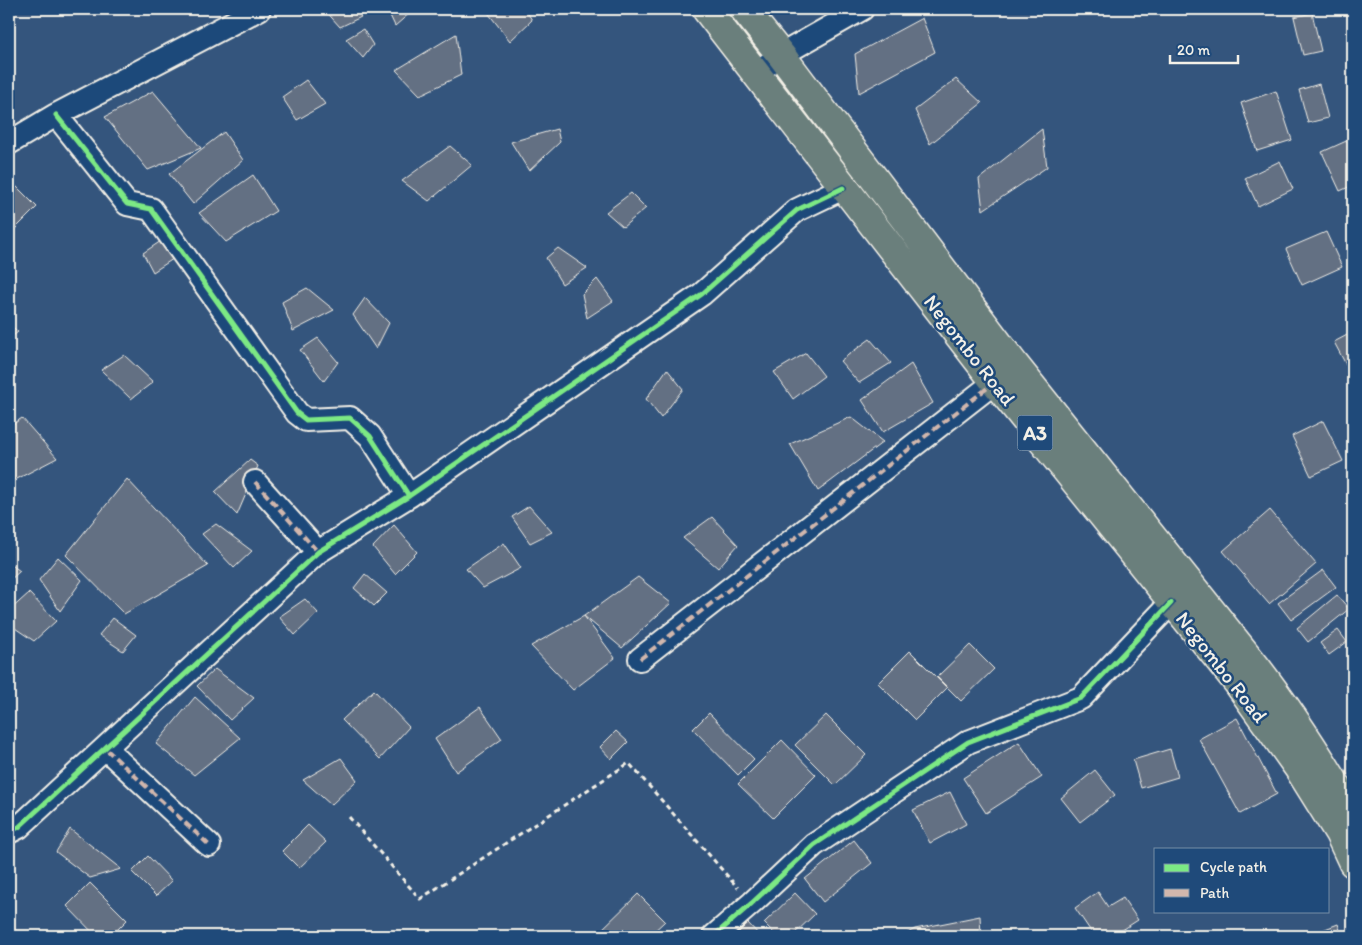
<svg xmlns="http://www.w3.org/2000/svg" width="1362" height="945" viewBox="0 0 1362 945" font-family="Itim,sans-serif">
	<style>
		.building { fill: #646f83; stroke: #f4f1e8 }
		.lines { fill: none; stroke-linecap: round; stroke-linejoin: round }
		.minor-casing { stroke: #f4f1e8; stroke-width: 26 }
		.highway-casing { stroke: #f4f1e8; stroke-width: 31 }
		.path { stroke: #f4f1e8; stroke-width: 3; stroke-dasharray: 5 4; stroke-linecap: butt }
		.minor { stroke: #1f4a7a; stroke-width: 22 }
		.highway { stroke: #6b7f7c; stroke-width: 28 }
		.quiet { stroke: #d1b7ad; stroke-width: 4; stroke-dasharray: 8 4; stroke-linecap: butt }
		.cycleway-casing { stroke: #1f4a7a; stroke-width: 8 }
		.cycleway { stroke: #7ce984; stroke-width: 5 }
		.labels { text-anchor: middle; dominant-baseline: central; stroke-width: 5; stroke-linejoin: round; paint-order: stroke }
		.shield { fill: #1f4a7a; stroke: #b4bfc7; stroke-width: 1 }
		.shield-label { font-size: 20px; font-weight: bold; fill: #f4f1e8 }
		.street-label { font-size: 21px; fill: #f4f1e8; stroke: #1f4a7a }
	</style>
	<rect width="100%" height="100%" fill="#34557d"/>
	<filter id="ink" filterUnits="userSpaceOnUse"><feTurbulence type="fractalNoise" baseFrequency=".02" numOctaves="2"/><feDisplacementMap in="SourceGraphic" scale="10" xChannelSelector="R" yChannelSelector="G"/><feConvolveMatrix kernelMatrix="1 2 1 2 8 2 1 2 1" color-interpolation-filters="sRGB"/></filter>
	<g filter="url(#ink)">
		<path class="building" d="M324 9H356L361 17 340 27Z
			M387 9H410L411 12 395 26Z
			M485 9H525L532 20 510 41Z
			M1312 13 1321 51 1303 55 1294 17Z
			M922 18 935 52 859 93 855 54Z
			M363 29 373 45 363 58 346 39Z
			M456 34 461 75 420 95 396 70Z
			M1353 58V75L1348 60Z
			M956 79 982 103 930 144 915 110Z
			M306 80 325 104 297 120 282 97Z
			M1319 84 1328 118 1308 123 1299 90Z
			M153 91 201 148 148 170 105 117Z
			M1276 91 1292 140 1257 151 1241 103Z
			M557 129 560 142 529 171 511 142Z
			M1042 129 1047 167 983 210 979 179Z
			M224 132 243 160 193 204 169 174Z
			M1353 138V185L1340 191 1322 152Z
			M450 146 472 165 429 201 402 181Z
			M1280 161 1293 189 1258 206 1245 178Z
			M253 175 276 211 226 242 199 213Z
			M13 183 37 207 15 229 9 222V186Z
			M631 193 646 208 623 227 606 212Z
			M1326 232 1342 267 1302 285 1286 249Z
			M164 239 179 255 153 272 143 253Z
			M558 248 587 268 562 284 546 258Z
			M597 279 613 301 587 318 582 294Z
			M307 288 334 310 293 331 282 302Z
			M365 298 389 323 376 349 353 315Z
			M9 323 18 332 9 339Z
			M1351 333 1353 337V378L1334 342Z
			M318 338 338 362 324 381 300 350Z
			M870 339 891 363 859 383 840 361Z
			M806 353 824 376 793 399 774 372Z
			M124 355 153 382 131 399 101 370Z
			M911 364 933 403 883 432 862 400Z
			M667 369 683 389 661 418 646 399Z
			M851 417 883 442 818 491 790 444Z
			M22 418 57 458 15 480 9 470V427Z
			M1323 421 1343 461 1311 476 1292 436Z
			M250 460 258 466 237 515 215 492Z
			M127 479 208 566 124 614 66 555Z
			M529 506 552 532 530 543 512 517Z
			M1270 510 1316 564 1269 604 1223 551Z
			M712 517 738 545 718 568 683 538Z
			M216 524 252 551 234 568 202 534Z
			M394 525 417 552 395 574 373 547Z
			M504 543 521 568 483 588 466 569Z
			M58 557 82 580 60 611 39 580Z
			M9 563 20 571 9 581Z
			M1323 570 1336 587 1291 620 1278 603Z
			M365 574 387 593 374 606 354 588Z
			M638 577 671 603 622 648 584 616Z
			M29 593 56 621 34 641 9 624V611Z
			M1337 595 1349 609 1308 642 1297 628Z
			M305 599 318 613 295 635 279 617Z
			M584 616 615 658 573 690 531 646Z
			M113 618 136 635 123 651 99 635Z
			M1338 630 1347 642 1329 655 1320 643Z
			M970 645 994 669 961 701 937 677Z
			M910 651 947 688 915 720 878 683Z
			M215 669 254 698 230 720 197 686Z
			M374 690 409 727 380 759 342 720Z
			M195 697 240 738 194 775 156 744Z
			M480 707 502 739 456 772 435 739Z
			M709 713 754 759 738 775 693 729Z
			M826 715 866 755 835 785 795 745Z
			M1237 718 1277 794 1240 814 1199 739Z
			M616 731 628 742 611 759 600 747Z
			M782 740 816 775 773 818 738 784Z
			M1019 742 1042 777 986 813 963 778Z
			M1170 749 1178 777 1141 788 1133 760Z
			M341 758 357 780 331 805 303 780Z
			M1095 770 1115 795 1080 822 1061 798Z
			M950 792 966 824 930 843 913 810Z
			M308 825 326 842 299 868 282 851Z
			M70 829 121 869 90 878 56 852Z
			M854 840 872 863 823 902 805 879Z
			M148 856 172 881 156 896 132 872Z
			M90 883 127 920 111 936H96L67 906Z
			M1098 892 1108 907 1123 898 1138 920 1113 936H1094L1075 908Z
			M795 893 815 914 792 936H777L764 923Z
			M638 894 665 921 649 936H595Z
			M980 916 981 936H902L915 929Z
			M748 923 760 936H735Z
			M1338 924 1342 936H1307Z"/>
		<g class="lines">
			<defs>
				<path id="minor" d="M756 73 781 55 862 9
					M56 115 127 204 151 209 297 413 306 420 350 418 370 436 409 496
					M9 143 56 115 259 9
					M255 482 318 552
					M640 659 995 382
					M106 749 209 845
					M9 832 19 827 318 552 409 496 702 294 797 210 843 188
					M714 936 752 903 814 845 968 742 1081 698 1171 603"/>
				<path id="highway" d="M706 9 995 382 1237 682 1299 769 1339 833 1353 863
					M744 9 781 55 1014 364 1257 668C1293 715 1323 762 1353 813"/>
			</defs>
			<use href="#minor" class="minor-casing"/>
			<use href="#highway" class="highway-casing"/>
			<path class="path" d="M349 817 420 899 629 763 738 888"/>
			<use href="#minor" class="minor"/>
			<use href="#highway" class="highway"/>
			<path class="quiet" d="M255 482 318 552
				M640 659 995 382
				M106 749 209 845"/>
			<defs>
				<path id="cycleway" d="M56 115 127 204 151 209 297 413 306 420 350 418 370 436 409 496
					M9 832 19 827 318 552 409 496 702 294 797 210 843 188
					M714 936 752 903 814 845 968 742 1081 698 1171 603"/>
			</defs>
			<use href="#cycleway" class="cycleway-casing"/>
			<use href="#cycleway" class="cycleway"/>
		</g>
	</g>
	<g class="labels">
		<rect class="shield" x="1017.5" y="415.5" width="35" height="35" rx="4"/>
		<g class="shield-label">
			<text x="1035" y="433">A3</text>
		</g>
		<g class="street-label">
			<text transform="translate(970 350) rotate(52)">Negombo Road</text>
			<text transform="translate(1222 667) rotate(52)">Negombo Road</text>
		</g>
	</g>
	<rect width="1362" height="945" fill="none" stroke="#1f4a7a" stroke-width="30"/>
	<rect x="15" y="15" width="1332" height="915" fill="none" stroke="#f4f1e8" stroke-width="2" filter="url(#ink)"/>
	<rect x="1154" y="848" width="175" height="65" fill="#1f4a7a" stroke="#748da6"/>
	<rect x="1164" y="864" width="25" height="8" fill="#7ce984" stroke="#748da6"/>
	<text x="1200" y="872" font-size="15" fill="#f4f1e8">Cycle path</text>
	<rect x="1164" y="889" width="25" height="8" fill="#d1b7ad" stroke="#748da6"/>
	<text x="1200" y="898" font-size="15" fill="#f4f1e8">Path</text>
	<path d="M1170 55v8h68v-8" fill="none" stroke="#f4f1e8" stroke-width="2.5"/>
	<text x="1177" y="55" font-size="15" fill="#f4f1e8" stroke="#1f4a7a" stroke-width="4" paint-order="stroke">20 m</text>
</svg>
